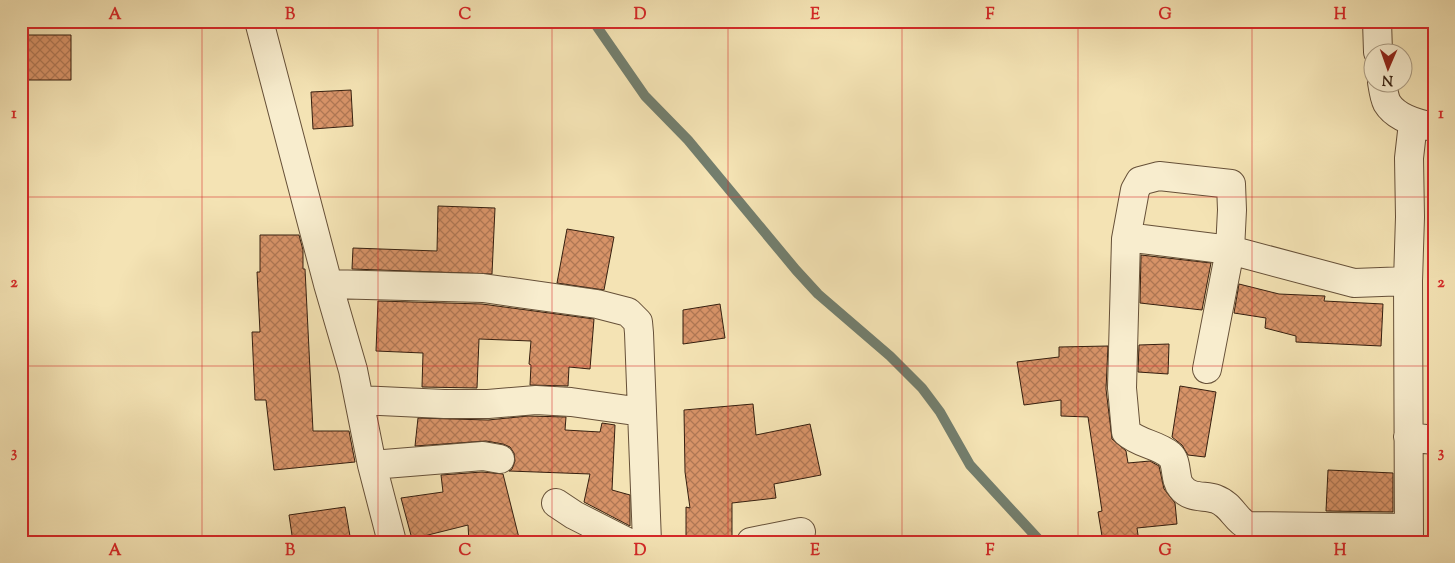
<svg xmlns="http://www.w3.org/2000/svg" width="1455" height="563" viewBox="0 0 1455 563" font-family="'Sorts Mill Goudy',serif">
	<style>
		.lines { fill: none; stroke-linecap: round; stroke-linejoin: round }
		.stream { stroke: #737e6d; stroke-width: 10 }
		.building { fill: url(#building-cross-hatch); stroke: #361f0f }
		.minor-casing { stroke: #665038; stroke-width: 30 }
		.minor { stroke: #f8edce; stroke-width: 28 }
		.grid { fill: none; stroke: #d62828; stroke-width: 1; stroke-opacity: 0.55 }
		.neatline { fill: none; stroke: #d62828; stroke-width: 2 }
		.grid-label { font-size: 16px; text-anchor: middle; font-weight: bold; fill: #d62828 }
	</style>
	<defs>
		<pattern id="building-cross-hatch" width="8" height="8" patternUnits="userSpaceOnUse" patternTransform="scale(1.25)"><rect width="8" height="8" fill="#d79368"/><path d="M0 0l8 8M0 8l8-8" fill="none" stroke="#af7754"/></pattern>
	</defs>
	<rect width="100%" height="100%" fill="#f4e3b4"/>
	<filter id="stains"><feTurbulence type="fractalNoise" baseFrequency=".004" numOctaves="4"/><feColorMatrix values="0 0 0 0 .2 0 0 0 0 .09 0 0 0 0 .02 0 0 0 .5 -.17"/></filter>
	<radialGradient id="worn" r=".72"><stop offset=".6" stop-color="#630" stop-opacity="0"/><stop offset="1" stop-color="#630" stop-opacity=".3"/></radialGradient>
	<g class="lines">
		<path class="stream" d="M593 21 645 96 688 140 796 270 818 294 890 356 922 388 940 412 970 465 1041 542"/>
	</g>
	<path class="building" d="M28 35H71V80H28Z
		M351 90 353 126 313 129 311 92Z
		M438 206 495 208 492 274 352 269 353 248 437 251Z
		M567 229 614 237 604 290 557 283Z
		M260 235H299L303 250V269H305L313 431H349L355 462 274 470 266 400H255L252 332H260L257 272H260Z
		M1141 255 1211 263 1202 310 1140 303Z
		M1239 284 1279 294 1325 296 1324 301 1383 304 1381 346 1296 342V336L1265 328 1266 318 1234 313Z
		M378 301 482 304 594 319 590 369 569 367 568 386 530 385 531 365 529 364 531 341 479 339 477 388 422 387 423 353 376 351Z
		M720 304 725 338 683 344V310Z
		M1169 344 1168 374 1138 372 1139 345Z
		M1108 346 1106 389 1112 439 1126 451 1128 463 1150 461 1159 466 1164 489 1175 503 1177 524 1137 528 1139 542H1103L1098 512 1102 511 1088 417 1061 416V400L1024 405 1017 362 1059 357V347Z
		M1180 386 1216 392 1205 457 1188 455 1182 445 1172 437Z
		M753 404 756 435 810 424 821 475 774 484 776 498 732 503V540L686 541V507L690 508 685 472 684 410Z
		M528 416 566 417 565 430 600 432 602 423 615 425 612 490 630 495V526L584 502 590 474 509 471 512 469 515 461 514 453 510 447 503 444 486 441 415 446 418 418 488 420Z
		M1328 470 1393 473V512L1326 511Z
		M482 472 503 474 520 542H469L468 525 412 539 401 498 443 492 441 475Z
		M345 507 351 542H293L289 515Z"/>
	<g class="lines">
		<defs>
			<path id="minor" d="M259 21 328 284 353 370 372 465 392 542
				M1377 21 1378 52
				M1382 82C1383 88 1384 97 1387 103 1396 118 1418 124 1434 127
				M1126 239 1135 190 1140 181 1159 176 1231 184 1232 210 1230 250 1207 369
				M1408 281 1354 283 1230 250 1142 239H1126L1122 388 1126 432C1139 444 1157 444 1170 455 1178 462 1174 479 1181 487 1190 499 1204 495 1216 499 1232 505 1235 520 1248 526L1409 528
				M328 284 483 288 597 304 628 312 638 322 639 333 647 542
				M359 400 444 404H488L536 400 571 402 642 412
				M1408 437 1434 440
				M372 465 483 456 500 459
				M556 503 574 515 627 542
				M751 542 801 532
				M1409 542 1408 281 1410 217 1409 158 1413 123"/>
		</defs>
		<use href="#minor" class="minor-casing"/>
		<use href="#minor" class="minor"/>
	</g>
	<path class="grid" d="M202 21V542M378 21V542M552 21V542M728 21V542M902 21V542M1078 21V542M1252 21V542M21 197H1434M21 366H1434"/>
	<rect width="1455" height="563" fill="none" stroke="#f4e3b4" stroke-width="55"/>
	<g transform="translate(1388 68) rotate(182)"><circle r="24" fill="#f8edce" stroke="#aa9b82"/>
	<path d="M0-4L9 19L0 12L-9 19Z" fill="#8f2418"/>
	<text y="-8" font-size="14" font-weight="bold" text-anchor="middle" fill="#361f0f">N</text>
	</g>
	<rect x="28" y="28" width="1400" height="508" class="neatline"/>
	<g class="grid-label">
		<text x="115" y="19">A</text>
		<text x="290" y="19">B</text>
		<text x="465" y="19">C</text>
		<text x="640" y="19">D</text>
		<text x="815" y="19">E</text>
		<text x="990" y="19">F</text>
		<text x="1165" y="19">G</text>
		<text x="1340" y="19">H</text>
		<text x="14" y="118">1</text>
		<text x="1441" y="118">1</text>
		<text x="14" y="287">2</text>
		<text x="1441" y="287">2</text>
		<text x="14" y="457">3</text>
		<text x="1441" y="457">3</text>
		<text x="115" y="555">A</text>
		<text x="290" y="555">B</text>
		<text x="465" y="555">C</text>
		<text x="640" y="555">D</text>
		<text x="815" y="555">E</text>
		<text x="990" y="555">F</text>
		<text x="1165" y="555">G</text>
		<text x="1340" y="555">H</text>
	</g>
	<rect width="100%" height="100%" filter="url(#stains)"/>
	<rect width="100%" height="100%" fill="url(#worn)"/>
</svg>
